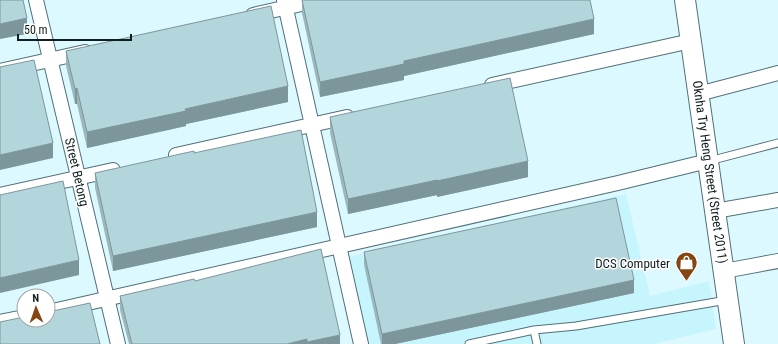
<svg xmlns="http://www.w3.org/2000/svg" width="778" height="344" viewBox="0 0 778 344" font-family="'Roboto Condensed',sans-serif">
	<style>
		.built { fill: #c7f5fe }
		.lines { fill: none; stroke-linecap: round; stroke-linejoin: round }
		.lane-casing { stroke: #507077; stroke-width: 9 }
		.street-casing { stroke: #507077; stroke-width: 16 }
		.secondary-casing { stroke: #507077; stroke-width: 22 }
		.lane { stroke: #fff; stroke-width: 7 }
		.street { stroke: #fff; stroke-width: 14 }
		.secondary { stroke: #fff; stroke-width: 20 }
		.wall { fill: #9ab8be }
		.shaded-wall { fill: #7d969b }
		.building { fill: #b3d6dd; stroke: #7d969b }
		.labels { text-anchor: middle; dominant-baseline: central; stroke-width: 3; stroke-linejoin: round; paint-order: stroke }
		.street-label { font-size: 13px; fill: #101e20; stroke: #fff }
		.poi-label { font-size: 13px; fill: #101e20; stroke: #fff; text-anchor: end }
	</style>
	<rect width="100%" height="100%" fill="#dcf9ff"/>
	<path class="built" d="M626 194 650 296 709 281 716 329 654 344H354L335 260Z"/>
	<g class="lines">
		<defs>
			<path id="lane" d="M709 161 778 143
				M534 330 537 344
				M469 344 534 330 576 326 727 300"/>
			<path id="street" d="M36 0 118 344
				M284 0 361 344
				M253 15 319 0
				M0 71 85 52
				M492 85 691 41
				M698 94 778 73
				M176 155 347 117
				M0 195 113 170
				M715 211 778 200
				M724 271 778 261
				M48 312 618 183 708 161
				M0 322 24 317"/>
			<path id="secondary" d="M685 0 734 344"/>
		</defs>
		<use href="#lane" class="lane-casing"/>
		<use href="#street" class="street-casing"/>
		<use href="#secondary" class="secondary-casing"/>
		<use href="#lane" class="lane"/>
		<use href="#street" class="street"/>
		<use href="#secondary" class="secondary"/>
	</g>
	<path class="wall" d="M302 0H590L594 34 404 76V80L320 97 302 13Z
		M66 51 288 102 186 124V126L87 148 77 104H75L66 66Z
		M330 117 528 177 437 197V195L348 214 330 133Z
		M194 153 317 227 113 271 95 188V173Z
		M364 252 634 293 395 344H381L364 265Z
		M195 281 340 344H129L120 310V296Z"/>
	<path class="shaded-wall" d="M27 18V34L0 39V24Z
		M594 19V34L404 76V80L320 97V82L404 61Z
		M288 86V102L186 124V126L87 148V132L185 109Z
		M77 88V104H75V89Z
		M53 143V158L0 170V155Z
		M528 161V177L437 197V181Z
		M437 180V195L348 214V199Z
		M317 212V227L113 271V256Z
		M79 260V275L0 293V278Z
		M634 280V293L395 344H382V334Z
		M340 335V344H307V342Z
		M307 339V344H287Z"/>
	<path class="building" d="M0 0H23L27 18 0 24Z
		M302 0H590L594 19 404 61V64L320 82Z
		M271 6 288 86 185 109 186 111 87 132 77 88 75 89 66 51Z
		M34 60 53 143 0 155V67Z
		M510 78 528 161 437 181V180L348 199 330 117Z
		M301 130 317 212 113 256 95 173 194 151V153Z
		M63 181 79 260 0 278V195Z
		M616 198 634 280 382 334 364 252Z
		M321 249 340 335 307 342V339L287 344H132L120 296 194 279 195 281Z
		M90 303 100 344H0V322L24 317V320H48V312Z"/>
	<defs>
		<symbol id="shop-pin" viewBox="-11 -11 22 30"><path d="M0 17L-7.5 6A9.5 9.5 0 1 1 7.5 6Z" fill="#854410" stroke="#fff"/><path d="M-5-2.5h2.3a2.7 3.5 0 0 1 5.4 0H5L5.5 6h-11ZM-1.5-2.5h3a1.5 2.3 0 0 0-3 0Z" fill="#fff"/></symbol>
	</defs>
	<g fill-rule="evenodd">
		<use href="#shop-pin" x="674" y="250" width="25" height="34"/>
	</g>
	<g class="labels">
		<g class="street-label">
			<text transform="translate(77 172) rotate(77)">Street Betong</text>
			<text transform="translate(710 172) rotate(82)">Oknha Try Heng Street (Street 2011)</text>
		</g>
		<g class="poi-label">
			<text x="670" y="263">DCS Computer</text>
		</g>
	</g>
	<g transform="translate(36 308) rotate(358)"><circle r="19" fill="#ffffff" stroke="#9fa5a6"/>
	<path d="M0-3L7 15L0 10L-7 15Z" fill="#854410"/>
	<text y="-6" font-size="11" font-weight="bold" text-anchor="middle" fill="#101e20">N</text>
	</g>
	<path d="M18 34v6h113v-6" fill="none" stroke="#101e20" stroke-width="2"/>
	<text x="24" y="34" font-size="12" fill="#101e20" stroke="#ffffff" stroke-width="3" paint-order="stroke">50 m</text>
</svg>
